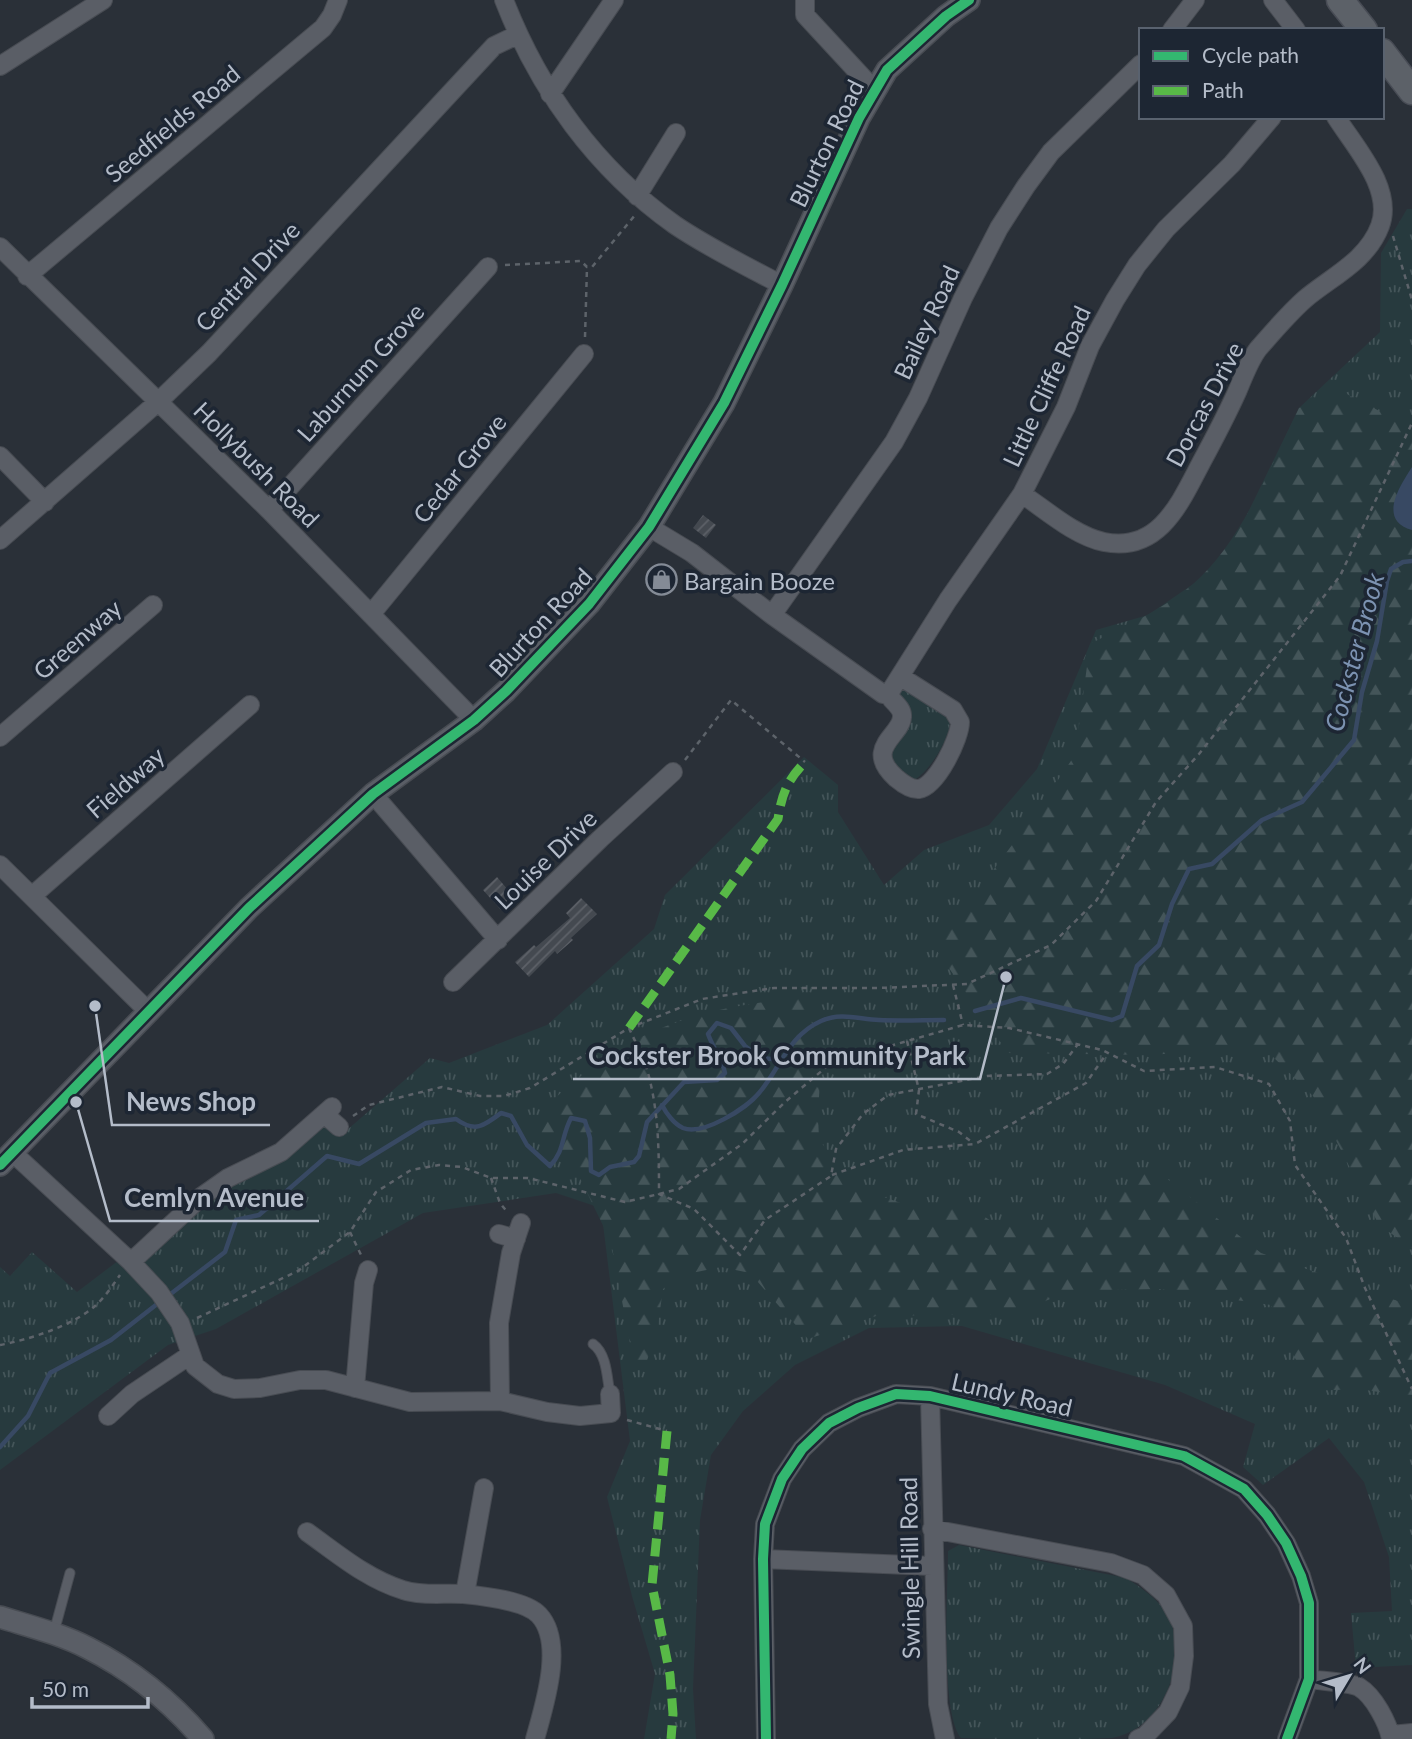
<svg xmlns="http://www.w3.org/2000/svg" width="1412" height="1739" viewBox="0 0 1412 1739" font-family="Lato,sans-serif">
	<style>
		.grass { fill: url(#grass-tufts) }
		.forest { fill: url(#forest-firs) }
		.water { fill: #384963 }
		.lines { fill: none; stroke-linecap: round; stroke-linejoin: round }
		.stream { stroke: #384963; stroke-width: 4.5 }
		.building { fill: url(#building-hatch) }
		.service-casing { stroke: #484c53; stroke-width: 11 }
		.minor-casing { stroke: #484c53; stroke-width: 20 }
		.tertiary-casing { stroke: #484c53; stroke-width: 24 }
		.primary-casing { stroke: #484c55; stroke-width: 29 }
		.path { stroke: #5d636a; stroke-width: 2.5; stroke-dasharray: 5 5; stroke-linecap: butt }
		.service { stroke: #5a5e66; stroke-width: 9 }
		.minor { stroke: #5a5e66; stroke-width: 18 }
		.tertiary { stroke: #5a5e66; stroke-width: 21 }
		.primary { stroke: #5c6168; stroke-width: 26 }
		.quiet { stroke: #58b947; stroke-width: 9; stroke-dasharray: 18 9; stroke-linecap: butt }
		.cycleway-casing { stroke: #1d2633; stroke-width: 15 }
		.cycleway { stroke: #33b770; stroke-width: 10 }
		.labels { text-anchor: middle; dominant-baseline: central; stroke-width: 7; stroke-linejoin: round; paint-order: stroke }
		.street-label { font-size: 24px; fill: #b4bcc9; stroke: #1d2633 }
		.poi-label { font-size: 24px; fill: #b4bcc9; stroke: #1d2633; text-anchor: start }
		.water-label { font-size: 26px; font-style: italic; fill: #7c92b1; stroke: #1d2633 }
		.leader { fill: none; stroke: #b4bcc9; stroke-width: 2.5 }
		.callout-dot { fill: #b4bcc9; stroke: #1d2633; stroke-width: 2.5 }
		.callout-label { font-size: 26px; text-anchor: middle; font-weight: bold; fill: #b4bcc9; stroke: #1d2633; stroke-width: 7; stroke-linejoin: round; paint-order: stroke }
	</style>
	<defs>
		<pattern id="grass-tufts" width="24" height="20" patternUnits="userSpaceOnUse" patternTransform="scale(1.75)"><rect width="24" height="20" fill="#273a3e"/><path d="M3 7l-1-3M5 7V3M7 7l1-3M15 17l-1-3M17 17v-4M19 17l1-3" fill="none" stroke="#445559"/></pattern>
		<pattern id="forest-firs" width="22" height="20" patternUnits="userSpaceOnUse" patternTransform="scale(1.75)"><rect width="22" height="20" fill="#273a3e"/><path d="M5 1l3.5 6h-7zM16 11l3.5 6h-7z" fill="#445559"/></pattern>
		<pattern id="building-hatch" width="6" height="6" patternUnits="userSpaceOnUse" patternTransform="scale(1.75)"><rect width="6" height="6" fill="#444950"/><path d="M-1 1l2-2M0 6l6-6M5 7l2-2" fill="none" stroke="#5d6168"/></pattern>
	</defs>
	<rect width="100%" height="100%" fill="#2a3038"/>
	<path class="grass" d="M1407 209H1412V1665L1356 1668 1351 1613 1392 1611 1389 1557 1364 1482 1329 1438 1263 1485 1243 1467 1255 1424 1165 1385 962 1326 869 1328 795 1365 743 1411 711 1455 700 1520 693 1689 696 1739H644L655 1674 632 1596 607 1497 630 1441 601 1208 556 1193 423 1213 216 1329 168 1345 0 1470V1267L10 1276 32 1252 77 1292 131 1251 208 1181 266 1151 300 1130 324 1107 347 1130 430 1058 449 1063 547 1025 654 929 665 895 804 757 838 785V812L884 885 924 850 989 825 1037 769 1096 630 1148 615 1202 578 1220 558 1240 529 1299 408 1380 332 1381 253Z
		M900 684 945 713 950 721C950 739 929 772 914 780L897 771 887 744 903 723 894 695Z
		M959 1545 1126 1578C1143 1589 1164 1603 1171 1622 1187 1667 1161 1729 1112 1738 1095 1739 1075 1739 1058 1739 1026 1739 993 1739 961 1738 940 1712 948 1590 948 1551Z"/>
	<path class="forest" d="M1341 391 1387 415 1412 418V1248L1379 1225 1314 1097 1264 1048 1147 1055 1008 1053 935 948 1030 821 1075 755 1090 644C1125 626 1162 610 1192 585 1242 542 1270 467 1299 408Z
		M800 998 822 1044 818 1115 819 1140 859 1188 909 1206 964 1203 997 1225 1024 1221 1077 1234 1151 1166 1261 1253 1409 1305 1412 1308V1404L1399 1395 1359 1389 1310 1391 1271 1305 1159 1289 1069 1291 1015 1314 876 1316 808 1339 750 1273 721 1267 682 1275 663 1289 658 1324 646 1364 634 1365 611 1242 577 1172 533 1137C538 1127 541 1117 547 1108 553 1098 565 1090 574 1082 640 1024 714 1006 800 998Z"/>
	<path class="water" d="M1412 467V530C1377 520 1400 486 1412 467Z"/>
	<g class="lines">
		<path class="stream" d="M975 1011 1021 998 1112 1020 1122 1016 1137 966 1159 945 1172 904 1189 869 1212 864 1262 820 1302 802 1354 740 1362 692 1377 641 1387 581 1391 569 1403 562 1412 561
			M662 1105C666 1113 674 1124 683 1128 703 1136 747 1108 759 1093 781 1067 788 1036 821 1021 841 1012 858 1019 879 1020 901 1021 923 1020 944 1020
			M168 1296 225 1252 236 1220 259 1215 327 1156 359 1164 426 1123 456 1119C475 1133 484 1126 501 1113L511 1116 527 1145 550 1166C565 1150 561 1137 571 1118L585 1121 590 1138 591 1171 599 1175 610 1167 634 1162 639 1156 647 1122 684 1082 717 1080 725 1073C722 1058 713 1048 708 1034L717 1023 731 1028 745 1046 761 1058 781 1060
			M0 1447 28 1416 50 1373 111 1340 161 1301"/>
	</g>
	<path class="building" d="M703 515 716 525 706 538 693 528Z
		M497 877 514 897 501 910 483 890Z
		M581 898 597 914 571 938 573 940 557 954 555 951 529 977 515 962 534 945 536 947 570 918 566 913Z"/>
	<g class="lines">
		<defs>
			<path id="service" d="M593 1344C607 1354 607 1378 610 1394
				M54 1632 70 1573"/>
			<path id="minor" d="M504 0C539 90 596 169 675 225 709 248 746 266 782 285
				M805 0V15L867 82 876 87
				M1273 0 1296 30
				M1172 30 1195 0
				M0 66 103 0
				M550 94 614 0
				M637 196 676 133
				M0 247 269 510 474 720
				M27 276 323 28 332 15 338 0
				M0 456 45 502
				M1022 494C1046 510 1075 536 1104 542 1159 553 1180 503 1201 463 1214 439 1226 416 1237 392 1243 378 1249 361 1258 349 1273 332 1288 314 1305 299 1331 277 1367 261 1380 226 1394 189 1355 147 1336 117
				M269 510 488 267
				M649 527 692 553 772 615 883 694 888 695
				M0 540 159 401 209 353 494 46 517 35
				M372 613 584 354
				M772 615 894 442 918 398 963 298 999 228 1026 186 1051 152 1141 64
				M888 695 948 600 1022 494 1066 407 1090 346 1115 300 1137 265 1166 229 1232 164 1272 117
				M888 695C893 702 903 708 902 717 901 736 863 748 896 778 902 783 911 790 919 789 937 786 960 738 960 722L953 710 901 677
				M0 737 153 605
				M373 794 498 940
				M0 865 149 1012
				M32 896 250 705
				M453 982 600 839 673 772
				M324 1114 339 1127
				M13 1153 131 1262 159 1292 180 1323 195 1366 218 1384 234 1389 260 1388 300 1380H326L410 1402 500 1401 547 1412 580 1416 611 1413 610 1394
				M499 1234 516 1239
				M131 1262 201 1197 228 1178 281 1152 332 1107
				M355 1388 364 1283 368 1270
				M930 1396 938 1704 945 1739
				M500 1401 499 1323 511 1253 521 1223
				M108 1416 132 1394 190 1355
				M932 1529 1111 1563 1143 1575 1166 1595 1183 1626 1184 1656 1180 1687 1168 1712 1145 1736 1138 1739
				M307 1532C338 1554 367 1579 403 1590 421 1596 443 1593 462 1594 482 1596 525 1600 539 1615 565 1643 544 1706 535 1739
				M763 1559 932 1566
				M465 1594 484 1488
				M1309 1679C1321 1681 1349 1682 1359 1687 1374 1696 1388 1723 1391 1739
				M1391 1735 1412 1733
				M766 1739 763 1559 765 1524 782 1479 802 1449 829 1423 858 1408 896 1394 930 1396 1184 1456 1244 1489 1267 1515 1286 1543 1301 1576 1309 1603V1679L1287 1739"/>
			<path id="tertiary" d="M0 1165 249 908 373 794 474 720 506 691 589 604 649 527 724 403 782 285 859 118 887 70 946 16 969 0
				M0 1617C29 1626 61 1634 88 1648 132 1670 171 1702 203 1739"/>
			<path id="primary" d="M1340 0 1364 30
				M1382 52 1412 91"/>
		</defs>
		<use href="#service" class="service-casing"/>
		<use href="#minor" class="minor-casing"/>
		<use href="#tertiary" class="tertiary-casing"/>
		<use href="#primary" class="primary-casing"/>
		<path class="path" d="M1393 236 1412 300
			M505 265 581 261 587 267H592L636 214
			M585 337 587 267
			M685 760 731 700 805 762
			M953 985 963 1025
			M629 1028C634 1040 641 1051 645 1063 659 1106 659 1151 659 1194L694 1209 740 1255 765 1220 831 1176 836 1149 863 1114 888 1095 987 1076 1047 1074 1063 1064 1078 1044
			M907 1041 919 1090 916 1114 959 1132 973 1143
			M353 1116 369 1105 442 1087 480 1096H504L530 1088 629 1028 702 999 774 988H879L967 984 1051 945 1096 901 1156 802 1199 754 1340 576 1412 423
			M832 1175 903 1150 975 1144 1086 1083 1107 1053
			M491 1178 500 1203 508 1213
			M350 1232 362 1257
			M197 1318 298 1271 350 1232 376 1192 411 1170 439 1165 462 1167 491 1178H528L625 1202 659 1194 679 1189 742 1144 785 1102 831 1063 963 1025 1009 1028 1102 1050 1144 1071 1215 1067 1269 1084 1290 1121 1295 1165 1346 1238 1365 1288 1412 1389
			M0 1345C28 1340 75 1325 96 1305 105 1297 113 1285 120 1275
			M627 1420 667 1431"/>
		<use href="#service" class="service"/>
		<use href="#minor" class="minor"/>
		<use href="#tertiary" class="tertiary"/>
		<use href="#primary" class="primary"/>
		<path class="quiet" d="M629 1028 778 819C782 793 787 781 805 762
			M667 1431 652 1585 670 1675 673 1714 671 1739"/>
		<defs>
			<path id="cycleway" d="M0 1165 249 908 373 794 474 720 506 691 589 604 649 527 724 403 782 285 859 118 887 70 946 16 969 0
				M766 1739 763 1559 765 1524 782 1479 802 1449 829 1423 858 1408 896 1394 930 1396 1184 1456 1244 1489 1267 1515 1286 1543 1301 1576 1309 1603V1679L1287 1739"/>
		</defs>
		<use href="#cycleway" class="cycleway-casing"/>
		<use href="#cycleway" class="cycleway"/>
	</g>
	<defs>
		<symbol id="shop-ring" viewBox="-11 -11 22 22"><circle r="9.5" fill="#1d2633" stroke="#848b96" stroke-width="1.5"/><path d="M-5-2.5h2.3a2.7 3.5 0 0 1 5.4 0H5L5.5 6h-11ZM-1.5-2.5h3a1.5 2.3 0 0 0-3 0Z" fill="#848b96"/></symbol>
	</defs>
	<g fill-rule="evenodd">
		<use href="#shop-ring" x="644" y="562" width="35" height="35"/>
	</g>
	<g class="labels">
		<g class="street-label">
			<text transform="translate(172 123) rotate(-40)">Seedfields Road</text>
			<text transform="translate(826 143) rotate(-64)">Blurton Road</text>
			<text transform="translate(247 276) rotate(-47)">Central Drive</text>
			<text transform="translate(926 322) rotate(-65)">Bailey Road</text>
			<text transform="translate(360 372) rotate(-48)">Laburnum Grove</text>
			<text transform="translate(1046 386) rotate(-65)">Little Cliffe Road</text>
			<text transform="translate(1204 404) rotate(-62)">Dorcas Drive</text>
			<text transform="translate(257 464) rotate(45)">Hollybush Road</text>
			<text transform="translate(459 468) rotate(-51)">Cedar Grove</text>
			<text transform="translate(540 622) rotate(-47)">Blurton Road</text>
			<text transform="translate(77 639) rotate(-41)">Greenway</text>
			<text transform="translate(125 782) rotate(-41)">Fieldway</text>
			<text transform="translate(545 859) rotate(-44)">Louise Drive</text>
			<text transform="translate(1012 1394) rotate(13)">Lundy Road</text>
			<text transform="translate(909 1568) rotate(-91)">Swingle Hill Road</text>
		</g>
		<g class="poi-label">
			<text x="684" y="580">Bargain Booze</text>
		</g>
		<g class="water-label">
			<text transform="translate(1354 652) rotate(-75)">Cockster Brook</text>
		</g>
	</g>
	<path class="leader" d="M1006 977L980 1079H573M95 1006L112 1125H270M76 1102L110 1221H319"/>
	<g class="callout-dot">
		<circle cx="1006" cy="977" r="7"/>
		<circle cx="95" cy="1006" r="7"/>
		<circle cx="76" cy="1102" r="7"/>
	</g>
	<g class="callout-label">
		<text x="777" y="1065">Cockster Brook Community Park</text>
		<text x="191" y="1111">News Shop</text>
		<text x="214" y="1207">Cemlyn Avenue</text>
	</g>
	<rect x="1139" y="28" width="245" height="91" fill="#1d2633" stroke="#59626f" stroke-width="2"/>
	<rect x="1153" y="51" width="35" height="10" fill="#33b770" stroke="#59626f" stroke-width="2"/>
	<text x="1202" y="63" font-size="21" fill="#b4bcc9">Cycle path</text>
	<rect x="1153" y="86" width="35" height="10" fill="#58b947" stroke="#59626f" stroke-width="2"/>
	<text x="1202" y="98" font-size="21" fill="#b4bcc9">Path</text>
	<g transform="translate(1349 1676) rotate(52)" stroke="#1d2633" stroke-width="5" paint-order="stroke">
	<path d="M0-5L12 26L0 18L-12 26Z" fill="#b4bcc9"/>
	<text y="-10" font-size="19" font-weight="bold" text-anchor="middle" fill="#b4bcc9">N</text>
	</g>
	<path d="M32 1697v10h116v-10" fill="none" stroke="#b4bcc9" stroke-width="3.5"/>
	<text x="42" y="1697" font-size="21" fill="#b4bcc9" stroke="#1d2633" stroke-width="5" paint-order="stroke">50 m</text>
</svg>
